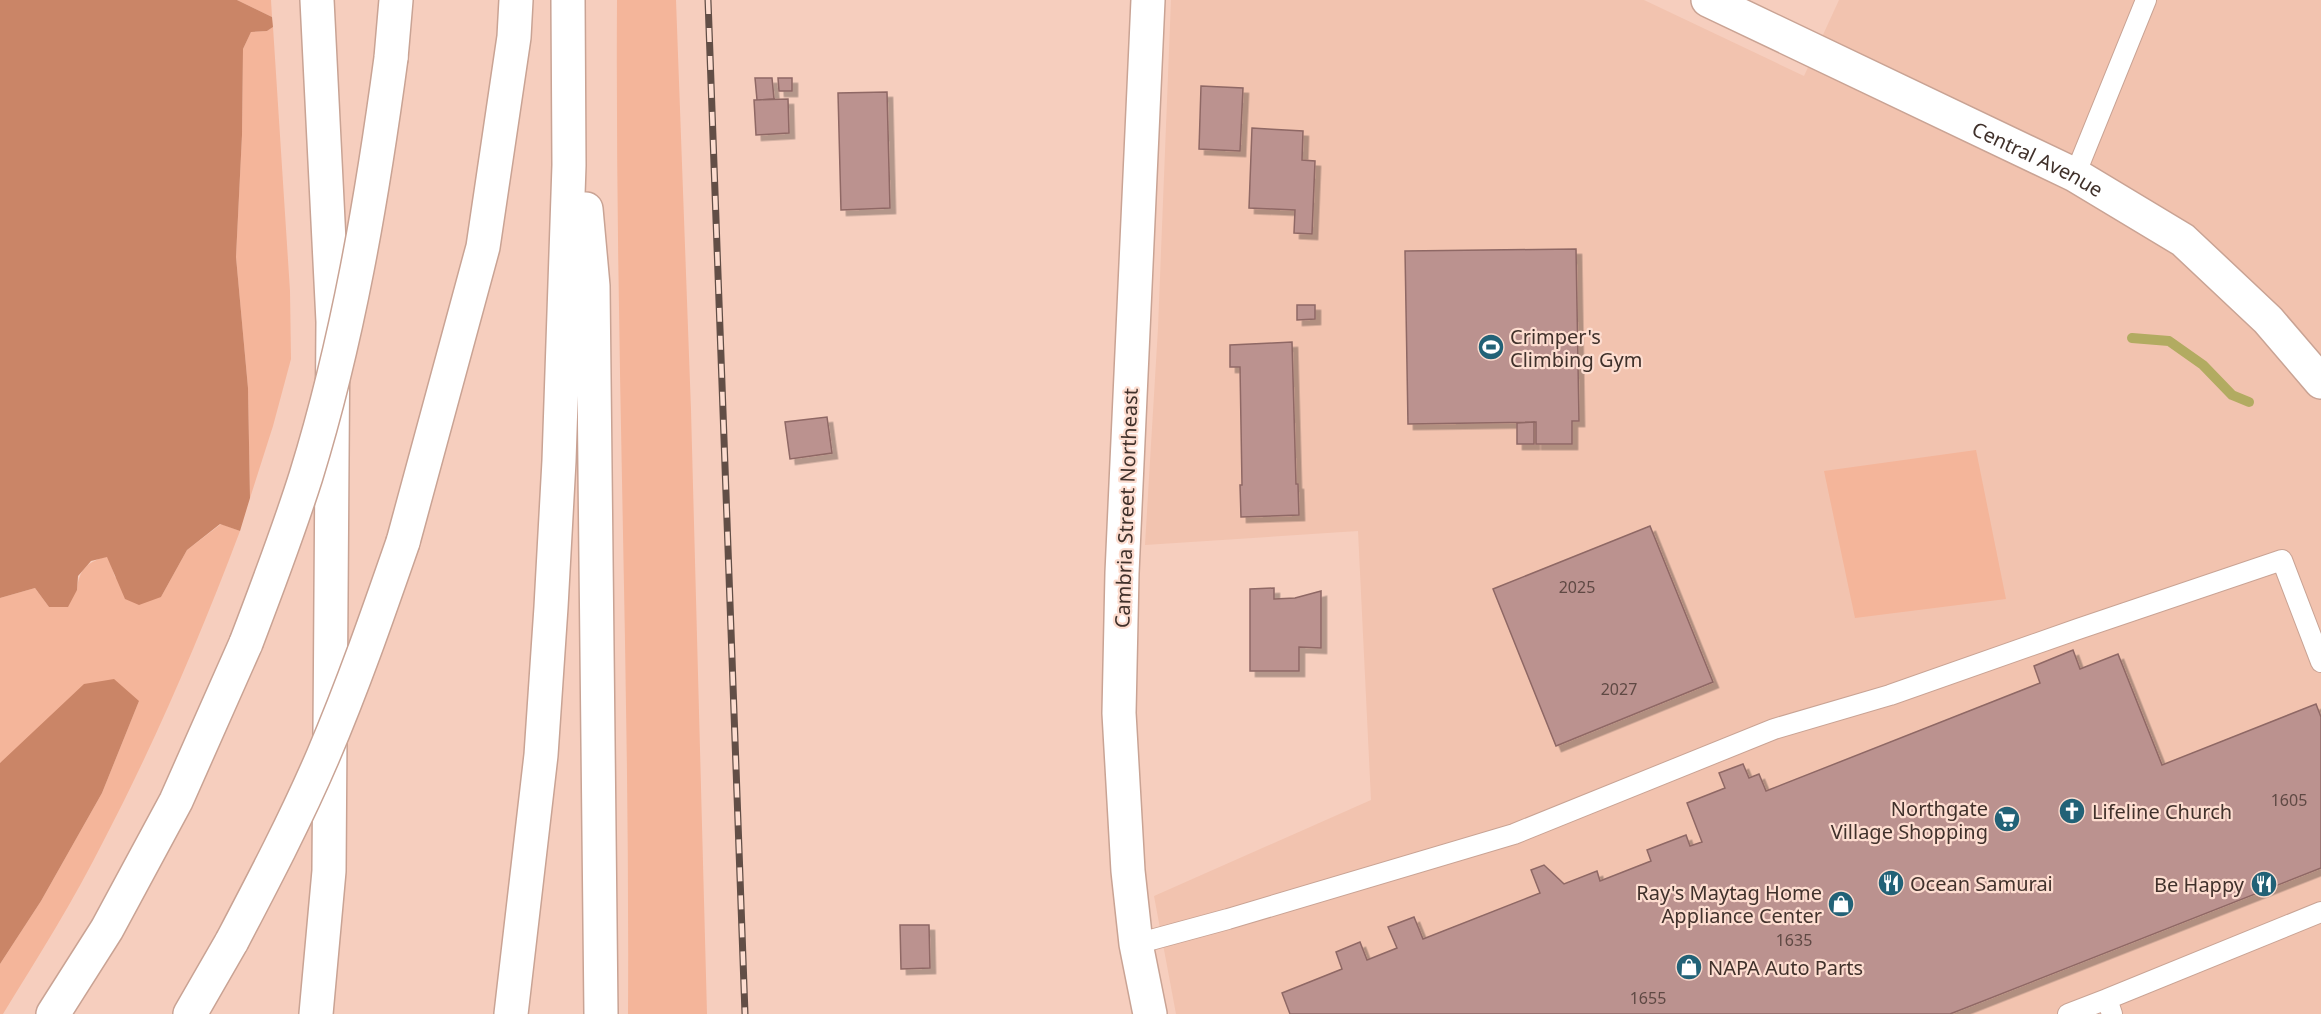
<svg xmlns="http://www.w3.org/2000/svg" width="2321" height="1014" viewBox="0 0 2321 1014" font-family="'Noto Sans',sans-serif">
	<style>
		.built { fill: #f2c3af }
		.green { fill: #f4b59a }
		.forest { fill: #ca8567 }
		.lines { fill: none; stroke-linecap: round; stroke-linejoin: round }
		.stream { stroke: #b2ab61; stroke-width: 10 }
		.building { fill: #bb928f; stroke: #8f6865; stroke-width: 1.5; filter: url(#shadow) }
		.service-casing { stroke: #c9a394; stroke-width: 22 }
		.minor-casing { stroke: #c9a394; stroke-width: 36 }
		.secondary-casing { stroke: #c9a394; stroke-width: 36 }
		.motorway-casing { stroke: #c9a394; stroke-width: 36 }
		.service { stroke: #fff; stroke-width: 20 }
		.minor { stroke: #fff; stroke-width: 33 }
		.secondary { stroke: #fff; stroke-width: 33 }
		.motorway { stroke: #fff; stroke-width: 33 }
		.rail-casing { stroke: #624e46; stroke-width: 7 }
		.rail { stroke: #fdddd0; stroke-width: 4.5; stroke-dasharray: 14; stroke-linecap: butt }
		.motorway-bridge-casing { stroke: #c9a394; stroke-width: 36; stroke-linecap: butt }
		.motorway-bridge { stroke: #fff; stroke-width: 33 }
		.labels { text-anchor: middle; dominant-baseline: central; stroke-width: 4.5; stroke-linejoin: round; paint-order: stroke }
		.number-label { font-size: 16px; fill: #5f4944 }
		.street-label { font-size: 20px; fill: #40312b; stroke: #fdddd0 }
		.poi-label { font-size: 20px; fill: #40312b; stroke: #fdddd0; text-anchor: start }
	</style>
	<defs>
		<filter id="shadow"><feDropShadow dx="5.5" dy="5.5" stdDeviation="0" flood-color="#0004"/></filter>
	</defs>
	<rect width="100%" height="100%" fill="#f6cebe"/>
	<path class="built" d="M1171 0H1644L1804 76 1839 0H2321V1014H1176L1154 896 1371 800 1358 531 1145 545 1158 328Z"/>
	<path class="green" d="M237 0H271L272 17Z
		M617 0H676L691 410 707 1014H628C630 676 615 338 617 0Z
		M273 27 290 291 291 359 273 426 250 498 248 388 236 257 242 135 243 49 251 32 267 31Z
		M1976 450 2006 599 1855 618 1824 471Z
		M221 524 240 531C200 637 156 740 104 840 74 900 38 957 3 1014H0V964L41 901 102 793 139 701 0 763V598L35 588 49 607 77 590C79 569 87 562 108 556L115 577 161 597 187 550Z"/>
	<path class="forest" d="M0 0H237L272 17 273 27 267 31 251 32 243 49 242 135 236 257 248 388 250 498 240 531 220 524 187 550 161 597 139 605 125 599 107 557 91 561 78 576 77 590 68 607H49L35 588 0 598Z
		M114 679 139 701 102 793 41 901 0 964V763L84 684Z"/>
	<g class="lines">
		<path class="stream" d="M2132 338 2169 341 2203 365 2232 395 2249 402"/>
	</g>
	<path class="building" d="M755 78H772L774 99 757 100Z
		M778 78H792V91H779Z
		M1201 86 1243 88 1240 151 1199 149Z
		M887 92 890 208 841 210 838 93Z
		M788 99 789 133 756 135 754 100Z
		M1252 128 1303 131 1302 160 1315 161 1312 234 1294 233 1295 210 1249 208Z
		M1576 249 1579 421H1572V444H1536V422L1408 424 1405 251Z
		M1297 305H1315V319L1297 320Z
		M1292 342 1296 484H1298L1299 515 1241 517 1240 485H1242L1240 367H1230V345Z
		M827 417 832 453 790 459 785 422Z
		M1534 422V444H1517V423Z
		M1650 526 1713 682 1556 746 1493 589Z
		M1274 588V599L1295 598 1321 591V648L1299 647V671H1250V589Z
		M2073 650 2080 669 2118 654 2162 765 2316 704 2321 717V868L1950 1014H1290L1282 993 1342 969 1336 952 1360 942 1367 960 1397 948 1388 927 1414 917 1423 939 1540 893 1531 870 1544 865 1564 884 1597 871 1600 881 1651 861 1647 850 1686 835 1690 846 1702 842 1687 803 1725 788 1719 773 1743 764 1749 778 1759 774 1766 791 2040 683 2034 666Z
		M900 925H929L930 968 901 969Z"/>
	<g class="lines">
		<defs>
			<path id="service" d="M2075 175 2146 0
				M1136 944 1228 919 1514 834 1774 729 1890 695 2078 629 2282 560 2321 662
				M2107 999 2321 912
				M2068 1014 2107 999 2112 1014"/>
			<g id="minor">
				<path id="s1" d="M1708 0 2075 175 2183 240 2268 320 2321 382"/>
			</g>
			<path id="secondary" d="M1148 0 1122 573 1119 713 1128 871 1136 944 1150 1014"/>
			<path id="motorway" d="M391 58 396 0
				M586 209 593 286 601 1014
				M403 542 483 247 514 37 516 0
				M53 1014 107 929 176 801 246 643
				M190 1014 232 941
				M316 1014 329 871 333 322 317 0
				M511 1014 541 755 551 607 559 461 569 165 568 0"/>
		</defs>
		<use href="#service" class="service-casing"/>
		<use href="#minor" class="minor-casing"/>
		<use href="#secondary" class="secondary-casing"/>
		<use href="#motorway" class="motorway-casing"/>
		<use href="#service" class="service"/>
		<use href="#minor" class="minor"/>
		<use href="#secondary" class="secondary"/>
		<use href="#motorway" class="motorway"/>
		<defs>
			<path id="rail" d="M708 0 745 1014"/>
		</defs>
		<use href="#rail" class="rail-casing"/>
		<use href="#rail" class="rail"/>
		<defs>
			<path id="motorway-bridge" d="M246 643C267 588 288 533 306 476 348 340 372 199 391 58
				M232 941C264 880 296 819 323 756 353 686 378 614 403 542"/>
		</defs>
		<use href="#motorway-bridge" class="motorway-bridge-casing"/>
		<use href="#motorway-bridge" class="motorway-bridge"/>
	</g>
	<defs>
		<symbol id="stadium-disc" viewBox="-11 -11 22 22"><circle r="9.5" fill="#226277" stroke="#fdddd0"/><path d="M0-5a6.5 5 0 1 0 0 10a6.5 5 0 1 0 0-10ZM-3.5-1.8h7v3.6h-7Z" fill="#fff"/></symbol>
		<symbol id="church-disc" viewBox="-11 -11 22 22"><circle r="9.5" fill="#226277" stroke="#fdddd0"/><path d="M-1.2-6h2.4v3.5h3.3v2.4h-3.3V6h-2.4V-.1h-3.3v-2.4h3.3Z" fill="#fff"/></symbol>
		<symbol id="supermarket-disc" viewBox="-11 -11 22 22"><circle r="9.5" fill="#226277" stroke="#fdddd0"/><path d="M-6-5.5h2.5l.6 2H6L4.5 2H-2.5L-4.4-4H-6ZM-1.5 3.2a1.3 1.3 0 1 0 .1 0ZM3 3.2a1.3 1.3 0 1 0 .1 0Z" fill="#fff"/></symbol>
		<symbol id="restaurant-disc" viewBox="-11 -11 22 22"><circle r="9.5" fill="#226277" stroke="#fdddd0"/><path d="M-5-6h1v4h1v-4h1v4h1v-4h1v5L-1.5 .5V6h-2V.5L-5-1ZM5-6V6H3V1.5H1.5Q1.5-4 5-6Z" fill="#fff"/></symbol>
		<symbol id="shop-disc" viewBox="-11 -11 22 22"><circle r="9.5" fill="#226277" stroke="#fdddd0"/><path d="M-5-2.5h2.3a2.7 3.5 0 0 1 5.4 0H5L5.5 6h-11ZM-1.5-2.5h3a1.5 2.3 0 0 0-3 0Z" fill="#fff"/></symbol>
	</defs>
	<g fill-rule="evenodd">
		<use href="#stadium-disc" x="1476" y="332" width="30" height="30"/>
		<use href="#church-disc" x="2057" y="796" width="30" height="30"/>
		<use href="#supermarket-disc" x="1992" y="804" width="30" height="30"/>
		<use href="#restaurant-disc" x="1876" y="868" width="30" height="30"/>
		<use href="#restaurant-disc" x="2249" y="869" width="30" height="30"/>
		<use href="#shop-disc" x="1826" y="889" width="30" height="30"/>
		<use href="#shop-disc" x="1674" y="952" width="30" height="30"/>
	</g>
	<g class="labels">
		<g class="number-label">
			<text x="1577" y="587">2025</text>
			<text x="1619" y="689">2027</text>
			<text x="2289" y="800">1605</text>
			<text x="1794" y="940">1635</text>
			<text x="1648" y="998">1655</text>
		</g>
		<g class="street-label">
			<text stroke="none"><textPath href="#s1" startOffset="366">Central Avenue</textPath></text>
			<text transform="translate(1126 508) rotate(-88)">Cambria Street Northeast</text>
		</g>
		<g class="poi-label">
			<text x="1510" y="336">Crimper's<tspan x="1510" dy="23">Climbing Gym</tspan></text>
			<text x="1988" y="808" text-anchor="end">Northgate<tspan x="1988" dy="23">Village Shopping</tspan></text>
			<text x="2092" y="811">Lifeline Church</text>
			<text x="1910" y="883">Ocean Samurai</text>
			<text x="2244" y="884" text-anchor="end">Be Happy</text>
			<text x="1822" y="892" text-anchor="end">Ray's Maytag Home<tspan x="1822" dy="23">Appliance Center</tspan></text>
			<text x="1708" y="967">NAPA Auto Parts</text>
		</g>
	</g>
</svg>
